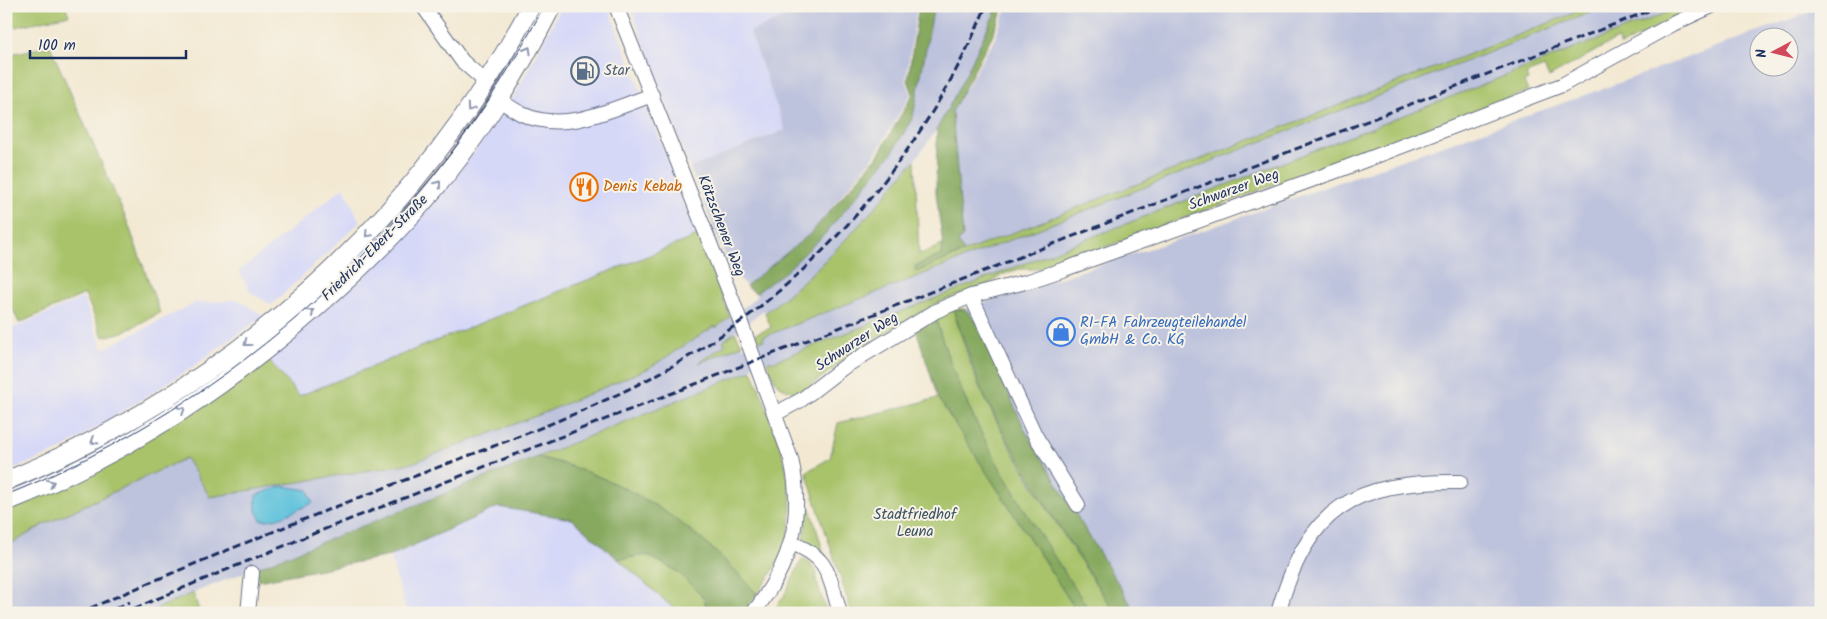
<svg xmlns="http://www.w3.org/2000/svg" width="1827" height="619" viewBox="0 0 1827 619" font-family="Kalam,sans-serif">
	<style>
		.built { fill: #d6d8f8 }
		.industrial { fill: #bec3dd; fill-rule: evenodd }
		.green { fill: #a8c36a; stroke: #627964 }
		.forest { fill: #86a95e; stroke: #506c5e }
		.water { fill: #5dc1db; stroke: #3c789c }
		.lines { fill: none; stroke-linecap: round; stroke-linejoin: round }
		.minor-casing { stroke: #677087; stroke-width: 16 }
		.major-casing { stroke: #677087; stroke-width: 20 }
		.minor { stroke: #fff; stroke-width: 14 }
		.major { stroke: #fff; stroke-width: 18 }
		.tram { stroke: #1b2f5e; stroke-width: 1 }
		.rail { stroke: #1b2f5e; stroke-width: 3; stroke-dasharray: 8 4; stroke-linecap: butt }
		.oneway { stroke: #8d97ae }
		.labels { text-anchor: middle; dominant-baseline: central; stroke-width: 4; stroke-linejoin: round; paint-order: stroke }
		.service-label { font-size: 15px; fill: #4e5e75; stroke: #f7f3e8; text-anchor: start }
		.food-label { font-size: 15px; fill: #c56008; stroke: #f7f3e8; text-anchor: start }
		.street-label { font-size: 15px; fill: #1b2f5e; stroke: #f7f3e8 }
		.shop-label { font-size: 15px; fill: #366cbe; stroke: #f7f3e8; text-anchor: start }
		.park-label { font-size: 15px; fill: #3e5461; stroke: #f7f3e8 }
	</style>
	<rect width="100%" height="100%" fill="#f7f3e8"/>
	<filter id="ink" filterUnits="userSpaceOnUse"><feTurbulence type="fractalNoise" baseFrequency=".02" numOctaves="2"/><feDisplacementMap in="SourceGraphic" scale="10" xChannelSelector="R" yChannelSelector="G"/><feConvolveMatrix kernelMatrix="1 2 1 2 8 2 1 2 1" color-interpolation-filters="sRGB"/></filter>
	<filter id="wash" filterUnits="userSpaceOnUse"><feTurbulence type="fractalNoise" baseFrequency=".0096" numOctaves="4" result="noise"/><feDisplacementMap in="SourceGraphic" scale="20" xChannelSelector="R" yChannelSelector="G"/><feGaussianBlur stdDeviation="1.12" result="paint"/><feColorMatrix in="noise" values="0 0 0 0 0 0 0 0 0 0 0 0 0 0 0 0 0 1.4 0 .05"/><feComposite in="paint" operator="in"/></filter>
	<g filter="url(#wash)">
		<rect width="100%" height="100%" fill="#f3e9d3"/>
		<path class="built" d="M562 6H608L697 236 299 396 267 358 363 278 405 234 471 157 513 98Z
			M630 6H810L750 32 785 130 690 168Z
			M344 187 360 222 272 305 251 293 239 271Z
			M83 298 103 349 195 303 239 300 263 316 191 368 61 450 6 472V317L11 329Z
			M498 507 572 519 679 613H407L390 556Z"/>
		<path class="industrial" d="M810 6H917L906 80 911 94 874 156 810 234 746 286 730 268 690 168 785 130 750 32Z
			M934 6H998L963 80 937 129 915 160 840 248 799 286 765 313 764 310 723 341 725 345 702 361 742 345 744 348 763 340 762 337 1607 6H1684L772 362 771 360 752 367V370L570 444 193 593 148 613H6V547L43 525 186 458 412 463 544 413 649 368 716 326 717 328 758 296 756 293 786 271 825 234 913 117Z
			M1007 6H1592L964 252 958 241 963 237 952 112 995 38Z
			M1821 8V613H1136L1026 432 976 321 965 309 1173 241 1605 88ZM1760 38H1790V68H1760Z"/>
		<path class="green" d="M6 6H65L69 15 6 29Z
			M1592 6H1607L763 337 764 340 758 341 755 334 771 328 765 313C823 268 869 216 915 160L919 254 943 245 942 255 915 266 957 256 964 252Z
			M1684 6H1699L1621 46 1617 39 1549 77 1544 67 1526 74 1528 80 1524 82 1528 91 1076 258C1062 251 1052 259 1042 269H1019L1001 275 991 283 937 303 855 352 801 393 794 396 792 391C776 389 772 376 767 362L771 360 772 362Z
			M50 46 127 221 160 313 123 332 103 337 85 294 19 323 6 294V55Z
			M697 236 702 240 730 317 716 328 715 326 649 368 544 413 412 463 210 497 186 458 43 525 6 547V509L267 358 299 396Z
			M953 309C961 335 969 362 980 388 1017 467 1067 540 1115 613H1091C1029 518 966 427 935 316Z
			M735 332 742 345 699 363 725 345 723 341Z
			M752 370C773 425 809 500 780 558 774 571 765 582 757 594 694 523 630 480 538 457Z
			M938 398 1078 613H852L806 472 830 458 838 423Z
			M808 508H810L825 557 812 545 803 542Z
			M647 555C672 568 702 583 708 613H679L618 559Z
			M802 559 807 560 817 573 816 580 827 613H772L784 596Z
			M193 593 200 613H148Z"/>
		<path class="forest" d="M919 6H934L913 117 892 153 825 234 786 271 756 293 746 286 810 234 877 157 913 94 908 80Z
			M998 6H1004L993 34 952 112 963 237 958 241 964 252 916 272 915 266 942 255 943 245 936 193 937 129 963 80Z
			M953 309H965L976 321 1026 432 1136 613H1115L1050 512 1003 432 980 387Z
			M935 316C966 427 1029 518 1091 613H1078L938 398 916 329Z
			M538 457C630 480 694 523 757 594L743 613H708L705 599 677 571 647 555 618 559 572 519 498 507 390 556 258 581 256 568Z"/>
		<path class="water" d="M283 486 308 490 313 503C297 509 278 522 261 520L256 511V495Z"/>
	</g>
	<g filter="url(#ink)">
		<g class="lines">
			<defs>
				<path id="minor" d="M423 6 462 61 487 83
					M616 6 732 299 791 459C805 520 790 565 753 613
					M499 100C507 105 514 110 522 114 564 134 613 109 652 95
					M971 296 1035 435 1078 505
					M775 414 801 400 844 367 936 311 971 296 1029 281 1065 269 1342 169 1562 85 1673 24 1712 6
					M791 543C830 557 829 577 840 613
					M248 613 252 573
					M1278 613C1308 507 1353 481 1460 482"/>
				<path id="major" d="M6 481C233 387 416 222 531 6
					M6 502C133 451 238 380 338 288 382 248 424 205 459 158 495 110 525 59 552 6"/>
			</defs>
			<use href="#minor" class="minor-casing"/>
			<use href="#major" class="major-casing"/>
			<use href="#minor" class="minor"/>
			<use href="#major" class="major"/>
			<path class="tram" d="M6 495C235 403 431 225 544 6"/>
			<path class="rail" d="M79 613C187 566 295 522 405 480 489 447 576 418 656 375 803 297 923 160 986 6
				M105 613 130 602
				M123 613 315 533 1661 6"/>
		</g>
		<defs><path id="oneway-chevron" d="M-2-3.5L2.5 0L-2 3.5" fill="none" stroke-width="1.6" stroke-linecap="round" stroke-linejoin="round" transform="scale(1.25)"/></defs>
		<g class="oneway">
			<use href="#oneway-chevron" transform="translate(528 50) rotate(-60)"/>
			<use href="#oneway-chevron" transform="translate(470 108) rotate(124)"/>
			<use href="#oneway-chevron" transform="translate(438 184) rotate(-51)"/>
			<use href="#oneway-chevron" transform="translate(368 234) rotate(134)"/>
			<use href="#oneway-chevron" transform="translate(311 312) rotate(-41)"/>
			<use href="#oneway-chevron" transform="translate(247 343) rotate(142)"/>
			<use href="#oneway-chevron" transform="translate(182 410) rotate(-32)"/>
			<use href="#oneway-chevron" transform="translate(94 441) rotate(149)"/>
			<use href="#oneway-chevron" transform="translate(51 483) rotate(-24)"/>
		</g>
	</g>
	<defs>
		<symbol id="fuel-ring" viewBox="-11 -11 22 22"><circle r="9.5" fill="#f7f3e8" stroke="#5c6f8a" stroke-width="1.5"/><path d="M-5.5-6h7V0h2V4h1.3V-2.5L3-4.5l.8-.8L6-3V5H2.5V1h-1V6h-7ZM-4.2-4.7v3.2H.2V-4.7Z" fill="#5c6f8a"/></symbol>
		<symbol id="restaurant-ring" viewBox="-11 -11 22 22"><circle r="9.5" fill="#f7f3e8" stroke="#e8710a" stroke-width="1.5"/><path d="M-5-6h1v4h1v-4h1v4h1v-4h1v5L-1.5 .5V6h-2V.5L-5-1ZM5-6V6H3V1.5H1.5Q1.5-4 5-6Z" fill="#e8710a"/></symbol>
		<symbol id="shop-ring" viewBox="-11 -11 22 22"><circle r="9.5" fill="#f7f3e8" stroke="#3f7fe0" stroke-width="1.5"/><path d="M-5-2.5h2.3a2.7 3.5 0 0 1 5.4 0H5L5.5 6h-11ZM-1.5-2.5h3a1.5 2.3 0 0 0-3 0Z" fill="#3f7fe0"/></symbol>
	</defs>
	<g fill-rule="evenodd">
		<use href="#fuel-ring" x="569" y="55" width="32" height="32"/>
		<use href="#restaurant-ring" x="568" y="171" width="32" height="32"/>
		<use href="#shop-ring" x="1045" y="316" width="32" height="32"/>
	</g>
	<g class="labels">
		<g class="service-label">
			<text x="604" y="71">Star</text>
		</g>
		<g class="food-label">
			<text x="603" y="187">Denis Kebab</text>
		</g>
		<g class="street-label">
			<text transform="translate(1234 190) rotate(-20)">Schwarzer Weg</text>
			<text transform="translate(721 226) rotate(69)">Kötzschener Weg</text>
			<text transform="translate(375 248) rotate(-45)">Friedrich-Ebert-Straße</text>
			<text transform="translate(857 342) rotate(-33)">Schwarzer Weg</text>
		</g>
		<g class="shop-label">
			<text x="1080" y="323">RI-FA Fahrzeugteilehandel<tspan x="1080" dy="17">GmbH &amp; Co. KG</tspan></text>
		</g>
		<g class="park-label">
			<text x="915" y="515">Stadtfriedhof<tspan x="915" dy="17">Leuna</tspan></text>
		</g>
	</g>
	<rect width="1827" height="619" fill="none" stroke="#f7f3e8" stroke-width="25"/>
	<g transform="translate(1774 52) rotate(263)"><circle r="24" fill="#f7f3e8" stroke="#9fa5b1"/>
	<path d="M0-4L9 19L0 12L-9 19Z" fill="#d1495b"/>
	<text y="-8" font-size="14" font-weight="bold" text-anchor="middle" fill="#1b2f5e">N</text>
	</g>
	<path d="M30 50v8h156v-8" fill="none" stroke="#1b2f5e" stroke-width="2.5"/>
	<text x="38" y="50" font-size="15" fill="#1b2f5e" stroke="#f7f3e8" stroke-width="4" paint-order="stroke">100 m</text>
</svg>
